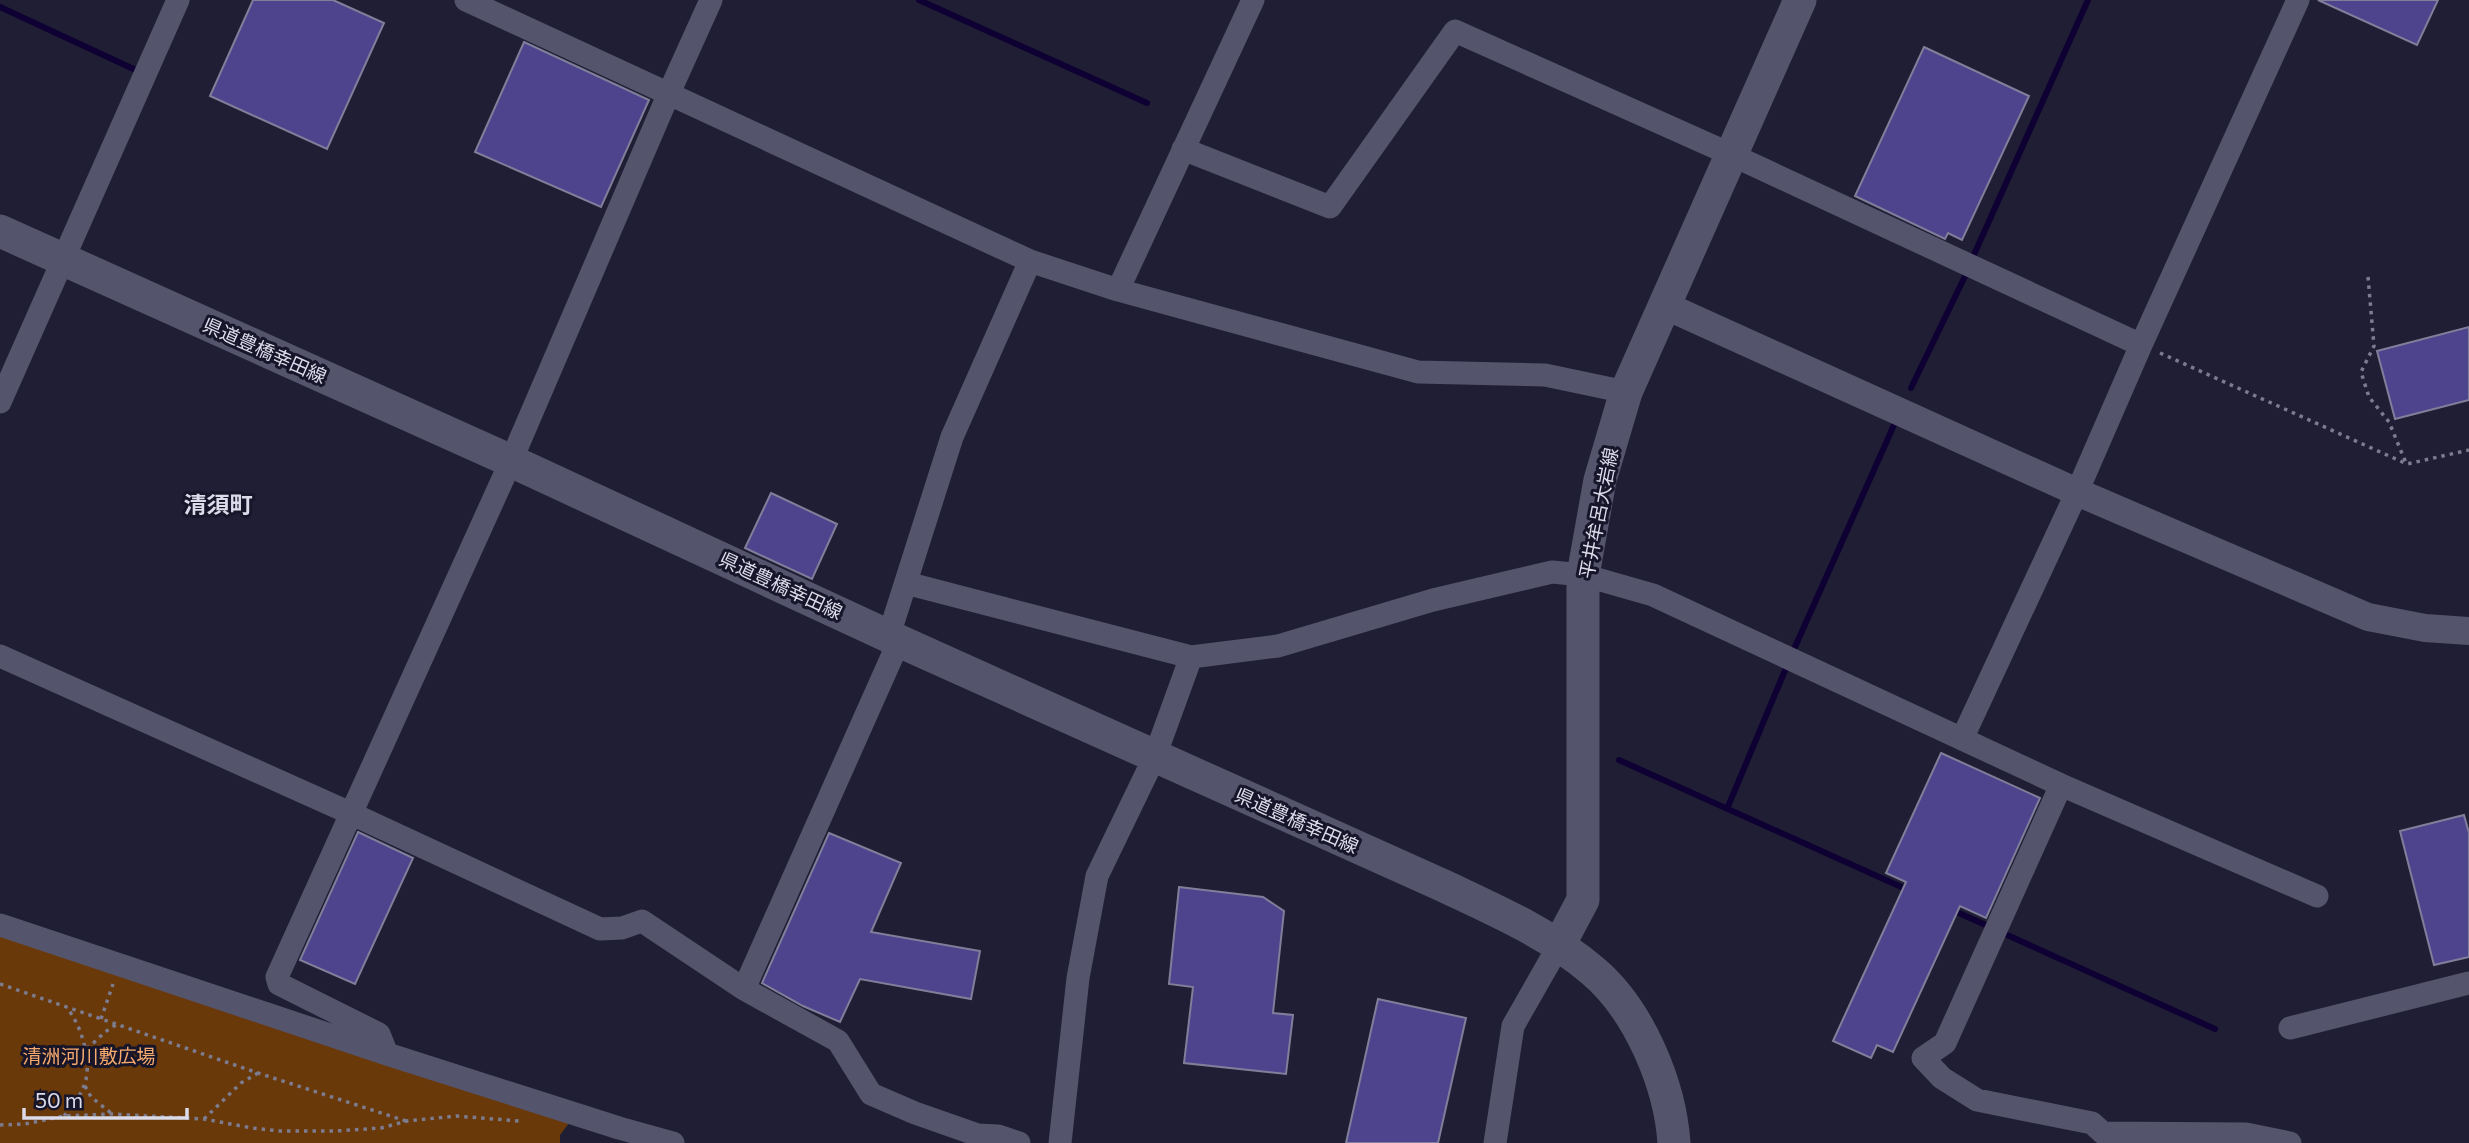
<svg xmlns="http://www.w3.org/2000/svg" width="2469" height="1143" viewBox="0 0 2469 1143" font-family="Commissioner,'Noto Sans JP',sans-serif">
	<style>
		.green { fill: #693909 }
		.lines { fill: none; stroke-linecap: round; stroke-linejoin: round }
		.stream { stroke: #0e0032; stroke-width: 6 }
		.building { fill: #4e448e; stroke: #807f9a; stroke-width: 2 }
		.path { stroke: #7d7b8e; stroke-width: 3.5; stroke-dasharray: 3.5 5; stroke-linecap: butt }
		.minor { stroke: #55546d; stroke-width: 23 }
		.tertiary { stroke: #55546d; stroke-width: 28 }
		.secondary { stroke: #55546d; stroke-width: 33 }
		.labels { text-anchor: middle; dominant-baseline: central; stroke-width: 6; stroke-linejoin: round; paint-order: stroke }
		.street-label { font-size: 19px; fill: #dbdbea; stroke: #171529 }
		.park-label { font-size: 19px; fill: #f7aa6d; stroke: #171529 }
		.quarter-label { font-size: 23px; font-weight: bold; fill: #dbdbea; stroke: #171529 }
	</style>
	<rect width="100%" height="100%" fill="#201e34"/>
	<path class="green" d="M0 932 569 1123 560 1135V1143H0Z"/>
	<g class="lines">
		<path class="stream" d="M919 0 1147 103
			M0 7 140 72
			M1973 257 2088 0
			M1911 388 1968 270
			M1795 647 1894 425
			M1619 760 1908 890
			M1727 809 1786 668
			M1950 909 1990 927
			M2005 934 2215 1029"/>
	</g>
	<path class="building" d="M253 0H333L384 23 327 149 210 96Z
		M2318 0H2438L2417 45Z
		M524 42 649 100 601 207 475 152Z
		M1924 47 2029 96 1962 240 1948 233 1945 239 1855 196Z
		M2469 327V400L2395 419 2377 351Z
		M771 493 837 524 812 579 745 548Z
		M1941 753 2040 798 1986 918 1960 906 1893 1052 1877 1045 1871 1058 1833 1041 1906 882 1886 873Z
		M2464 815 2469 833V957L2434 965 2400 831Z
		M358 832 413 858 355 984 300 960Z
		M829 833 901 863 871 932 980 951 971 999 860 979 840 1022 803 1006 762 983Z
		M1179 887 1263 897 1284 911 1273 1013 1293 1015 1286 1074 1184 1063 1193 987 1169 984Z
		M1378 999 1466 1018 1438 1143H1346Z"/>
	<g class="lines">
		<path class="path" d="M2368 277 2374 346 2361 372 2369 397 2389 422 2406 463
			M2160 353 2407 464 2469 450
			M0 984 258 1073 406 1121
			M101 1019 113 984
			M87 1049 105 1032 117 1024
			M85 1086 91 1097 111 1113
			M64 1116C71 1108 79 1098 83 1088 94 1066 82 1026 67 1008
			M204 1119 241 1083 258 1073
			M0 1125 25 1124 64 1116 112 1114 204 1119 252 1128 280 1131H336L381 1128 407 1121 456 1116 519 1121"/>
		<path class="minor" d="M466 0 1030 261 1118 290 1418 372 1545 375 1626 392
			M1183 149 1330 207 1455 31 1730 154 2141 345
			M1118 290 1253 0
			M0 402 178 0
			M906 583 1191 657 1278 646 1433 600 1552 572 1583 575 1653 595 2061 785 2317 896
			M889 635 952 437 1030 261
			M0 656 350 813 600 929 622 928 642 921 744 989 838 1041 871 1094 915 1113 978 1135 998 1136 1019 1143
			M1962 739 2077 492 2141 345 2298 0
			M2061 785 1945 1043 1923 1058 1942 1078 1977 1100 2092 1123 2103 1133 2246 1134 2290 1143
			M0 925 387 1054 619 1128 673 1143
			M744 989 899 641
			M2290 1028 2469 983
			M387 1054 379 1034 279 984 277 977 511 461 669 93 711 0
			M1060 1143 1078 978 1097 876 1155 756 1191 657
			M1495 1143 1513 1026 1558 947"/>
		<path class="tertiary" d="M1666 306 2077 492 2368 617 2425 628 2469 631"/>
		<path class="secondary" d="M0 231 511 461 899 641 1444 886C1495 910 1550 934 1593 971 1639 1010 1670 1084 1674 1143
			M1558 947 1583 900V575L1600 480 1626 392 1800 0"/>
	</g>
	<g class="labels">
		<g class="street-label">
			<text transform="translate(265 350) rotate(24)">県道豊橋幸田線</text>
			<text transform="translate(1598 513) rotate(-79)">平井牟呂大岩線</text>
			<text transform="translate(781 585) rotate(25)">県道豊橋幸田線</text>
			<text transform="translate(1297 820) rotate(24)">県道豊橋幸田線</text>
		</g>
		<g class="park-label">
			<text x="89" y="1055">清洲河川敷広場</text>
		</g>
		<g class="quarter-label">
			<text x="218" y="504">清須町</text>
		</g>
	</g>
	<path d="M24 1108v10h163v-10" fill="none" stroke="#dbdbea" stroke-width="3.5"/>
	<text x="35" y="1108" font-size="21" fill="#dbdbea" stroke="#171529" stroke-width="5" paint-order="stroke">50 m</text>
</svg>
